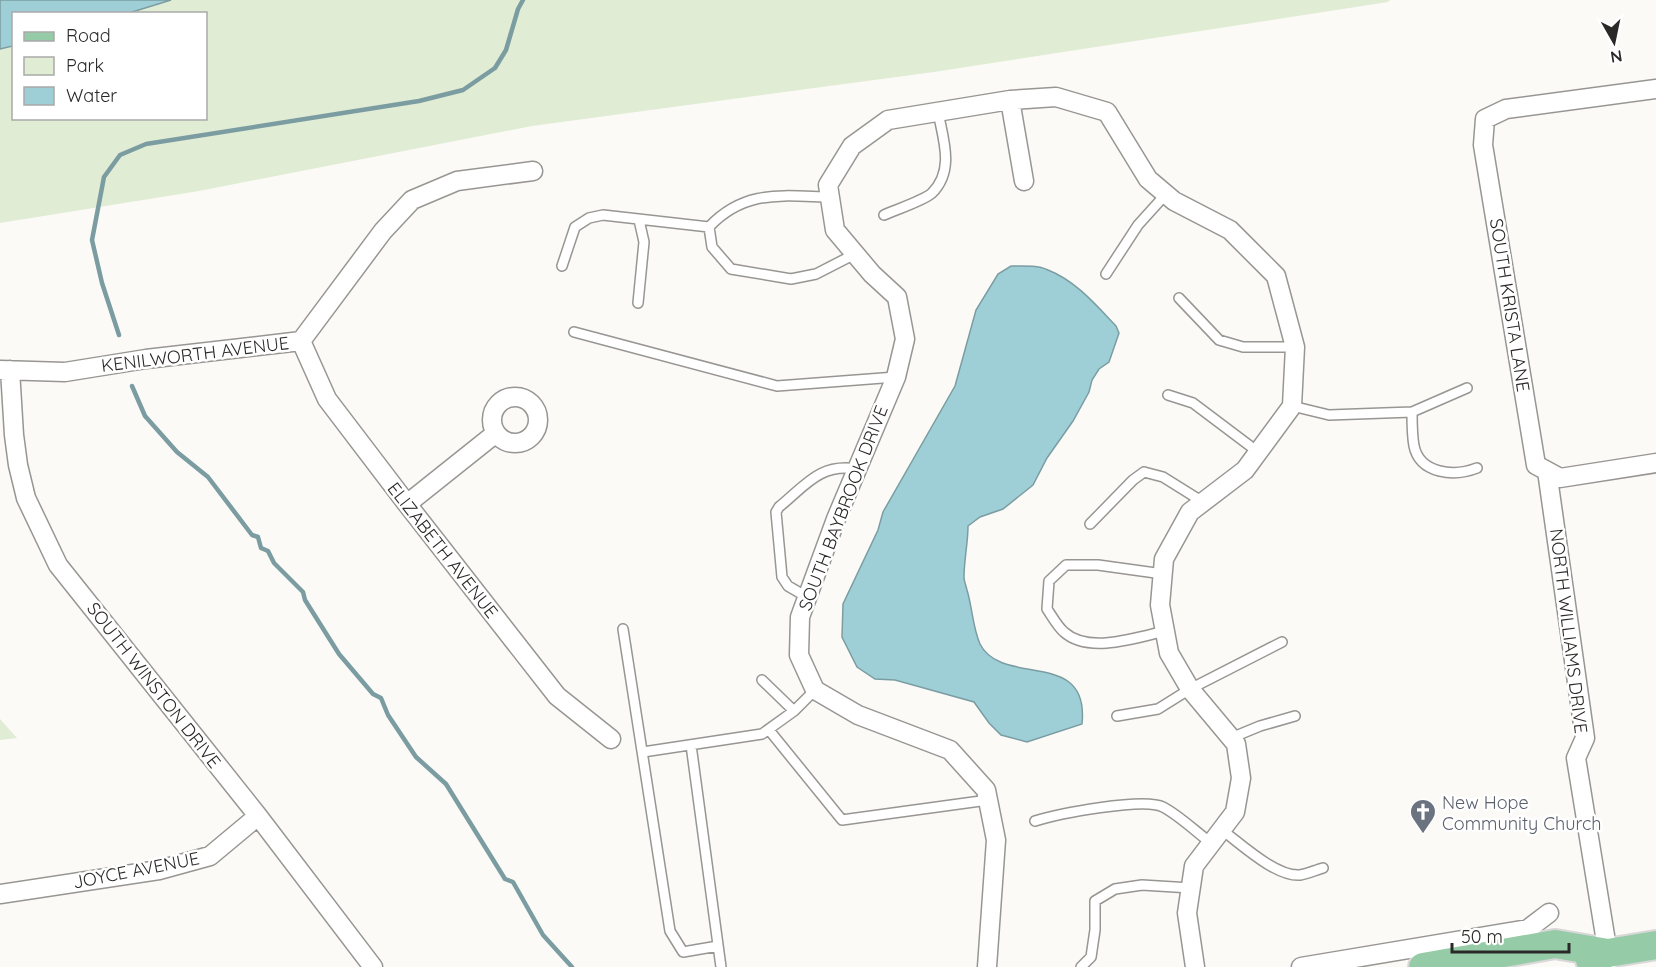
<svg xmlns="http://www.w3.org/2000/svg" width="1656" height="967" viewBox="0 0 1656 967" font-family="Quicksand,sans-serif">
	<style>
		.green { fill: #e0ecd4; fill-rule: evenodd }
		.water { fill: #9ecfd7; stroke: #7b9da2; stroke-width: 1.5 }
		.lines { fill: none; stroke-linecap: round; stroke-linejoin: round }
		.stream { stroke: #7b9da2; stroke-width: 4.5 }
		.lane-casing { stroke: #989693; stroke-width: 12 }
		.street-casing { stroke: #989693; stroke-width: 21 }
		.primary-casing { stroke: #d9d8d8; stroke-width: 32 }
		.lane { stroke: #fff; stroke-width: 9 }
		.street { stroke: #fff; stroke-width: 18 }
		.primary { stroke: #95cca7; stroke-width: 28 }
		.labels { text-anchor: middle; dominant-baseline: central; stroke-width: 5; stroke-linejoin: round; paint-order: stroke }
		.street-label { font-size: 18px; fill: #2a2928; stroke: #fff }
		.worship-label { font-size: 18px; fill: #5b616d; stroke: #fff; text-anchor: start }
	</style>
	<rect width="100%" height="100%" fill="#fcfaf7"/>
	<path class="green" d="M0 0H1390L1388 2 934 72 532 126 199 191 0 223ZM14 14H206V118H14Z
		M0 719 17 738 0 740Z"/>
	<path class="water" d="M0 0H171L129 13 14 14 13 46 0 49Z
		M1011 266C1023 266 1037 265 1048 270 1076 281 1096 305 1116 326L1119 333 1109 362 1099 369 1092 380 1089 392 1073 421 1047 458 1033 485 1003 509 980 517 968 526C968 543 964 560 964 577 964 581 966 586 967 590 972 606 973 629 980 644 1002 688 1090 647 1082 724L1027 742 1001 735 989 723 974 702 895 680 875 679 857 667 842 637 843 604 878 530 883 512 955 386 976 310 998 274Z"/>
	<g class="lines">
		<path class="stream" d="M119 335 102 283 92 240 104 177 120 155 146 144 419 101 463 90 495 68 506 50 518 9 523 0
			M132 386 145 416 177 452 208 477 252 535 258 537 261 548 268 551 274 563 303 592 305 600 339 654 373 694 381 698 388 715 416 757 446 784 505 879 513 882 543 935 572 967"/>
		<defs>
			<path id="lane" d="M830 197C782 196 745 189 709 227L712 247 731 269 791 279 816 274 855 254
				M884 215C895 210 925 200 932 193 955 170 943 139 938 112
				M562 266 575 227 589 218 603 215 709 227
				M1106 274 1138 225 1166 194
				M1179 298 1219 340 1243 347H1295
				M638 303 644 242 639 220
				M574 332 777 386 896 377
				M1168 395 1193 403 1258 452
				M1292 406 1329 415 1412 412 1467 388
				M1412 412C1412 423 1412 435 1414 446 1420 474 1454 477 1477 468
				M1090 524 1133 480 1144 472 1163 477 1203 502
				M1163 574 1098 565H1066L1049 581 1047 609C1052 616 1057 626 1064 632 1088 654 1136 638 1165 631
				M807 597 788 586 782 577 776 512 779 507C806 485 820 463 857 469
				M623 629 670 931 683 952 718 946
				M762 680 794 711
				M1117 716 1158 709 1190 689 1282 642
				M769 730 842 820 988 800
				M1231 738 1260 726 1295 716
				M691 745 721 967
				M643 752 762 734 794 711 815 690
				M1035 821C1057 814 1144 797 1163 807 1180 816 1196 832 1211 843
				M1222 830C1241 844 1276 877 1300 875 1307 874 1316 870 1323 868
				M1081 967 1091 957 1095 930V901L1115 889 1142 885 1191 888"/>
			<path id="street" d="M1656 89 1506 109 1485 119 1483 145 1536 465 1560 478 1656 463
				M1010 100 1024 181
				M301 341 327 399 407 504 557 696 611 739
				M0 370 65 372 146 359 301 341 383 231 412 200 457 181 533 171
				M10 370 14 435 18 465 26 498 58 565 258 816 373 967
				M492 420a23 23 0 1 1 46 0a23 23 0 1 1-46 0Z
				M1547 471 1585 738 1576 758 1609 960
				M407 504 496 433
				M0 894 159 870 210 856 258 816
				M987 967 996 840 986 790 950 750 858 715 815 690 799 655 800 617 836 519 896 377 905 339 897 297 872 274 835 230 828 185 852 146 888 120 1010 100 1056 97 1107 112 1148 179 1174 201 1230 230 1276 276 1295 347 1292 406 1245 470 1190 512 1164 559 1160 605 1169 653 1190 689 1236 744 1241 778 1235 812 1194 866 1187 913 1195 967
				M1301 967 1528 929 1549 913"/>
			<path id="primary" d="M1590 960 1608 953 1656 945
				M1423 967 1555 944 1608 953"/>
		</defs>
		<use href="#lane" class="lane-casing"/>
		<use href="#street" class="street-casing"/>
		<use href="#primary" class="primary-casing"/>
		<use href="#lane" class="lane"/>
		<use href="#street" class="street"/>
		<use href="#primary" class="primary"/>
	</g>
	<defs>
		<symbol id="church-pin" viewBox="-11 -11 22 30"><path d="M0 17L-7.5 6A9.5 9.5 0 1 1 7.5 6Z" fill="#6b7280" stroke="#fff"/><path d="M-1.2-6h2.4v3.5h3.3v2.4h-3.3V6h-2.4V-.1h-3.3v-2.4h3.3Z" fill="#fff"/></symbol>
	</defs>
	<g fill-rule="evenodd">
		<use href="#church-pin" x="1408" y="797" width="30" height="40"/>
	</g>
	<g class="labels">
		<g class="street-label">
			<text transform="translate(1510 305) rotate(81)">SOUTH KRISTA LANE</text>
			<text transform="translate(195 354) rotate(-7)">KENILWORTH AVENUE</text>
			<text transform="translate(843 508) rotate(-69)">SOUTH BAYBROOK DRIVE</text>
			<text transform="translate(443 550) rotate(52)">ELIZABETH AVENUE</text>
			<text transform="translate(1569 631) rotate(83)">NORTH WILLIAMS DRIVE</text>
			<text transform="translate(154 685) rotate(52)">SOUTH WINSTON DRIVE</text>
			<text transform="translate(136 870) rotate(-11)">JOYCE AVENUE</text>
		</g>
		<g class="worship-label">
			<text x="1442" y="802">New Hope<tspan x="1442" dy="21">Community Church</tspan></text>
		</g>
	</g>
	<rect x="12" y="12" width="195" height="108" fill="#ffffff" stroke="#aaa9a9" stroke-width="1.5"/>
	<rect x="24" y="32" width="30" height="9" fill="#95cca7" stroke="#aaa9a9" stroke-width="1.5"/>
	<text x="66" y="42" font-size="18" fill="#2a2928">Road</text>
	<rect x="24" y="57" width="30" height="18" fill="#e0ecd4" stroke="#aaa9a9" stroke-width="1.5"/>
	<text x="66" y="72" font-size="18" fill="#2a2928">Park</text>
	<rect x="24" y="87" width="30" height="18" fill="#9ecfd7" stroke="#aaa9a9" stroke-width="1.5"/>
	<text x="66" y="102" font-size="18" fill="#2a2928">Water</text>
	<g transform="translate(1614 42) rotate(171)" stroke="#ffffff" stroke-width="4.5" paint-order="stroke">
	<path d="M0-4.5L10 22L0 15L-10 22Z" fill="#2a2928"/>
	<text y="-9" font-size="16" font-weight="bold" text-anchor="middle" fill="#2a2928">N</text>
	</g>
	<path d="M1452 943v9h117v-9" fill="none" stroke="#2a2928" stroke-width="3"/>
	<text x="1461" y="943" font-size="18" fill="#2a2928" stroke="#ffffff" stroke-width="4.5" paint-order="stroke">50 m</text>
</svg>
